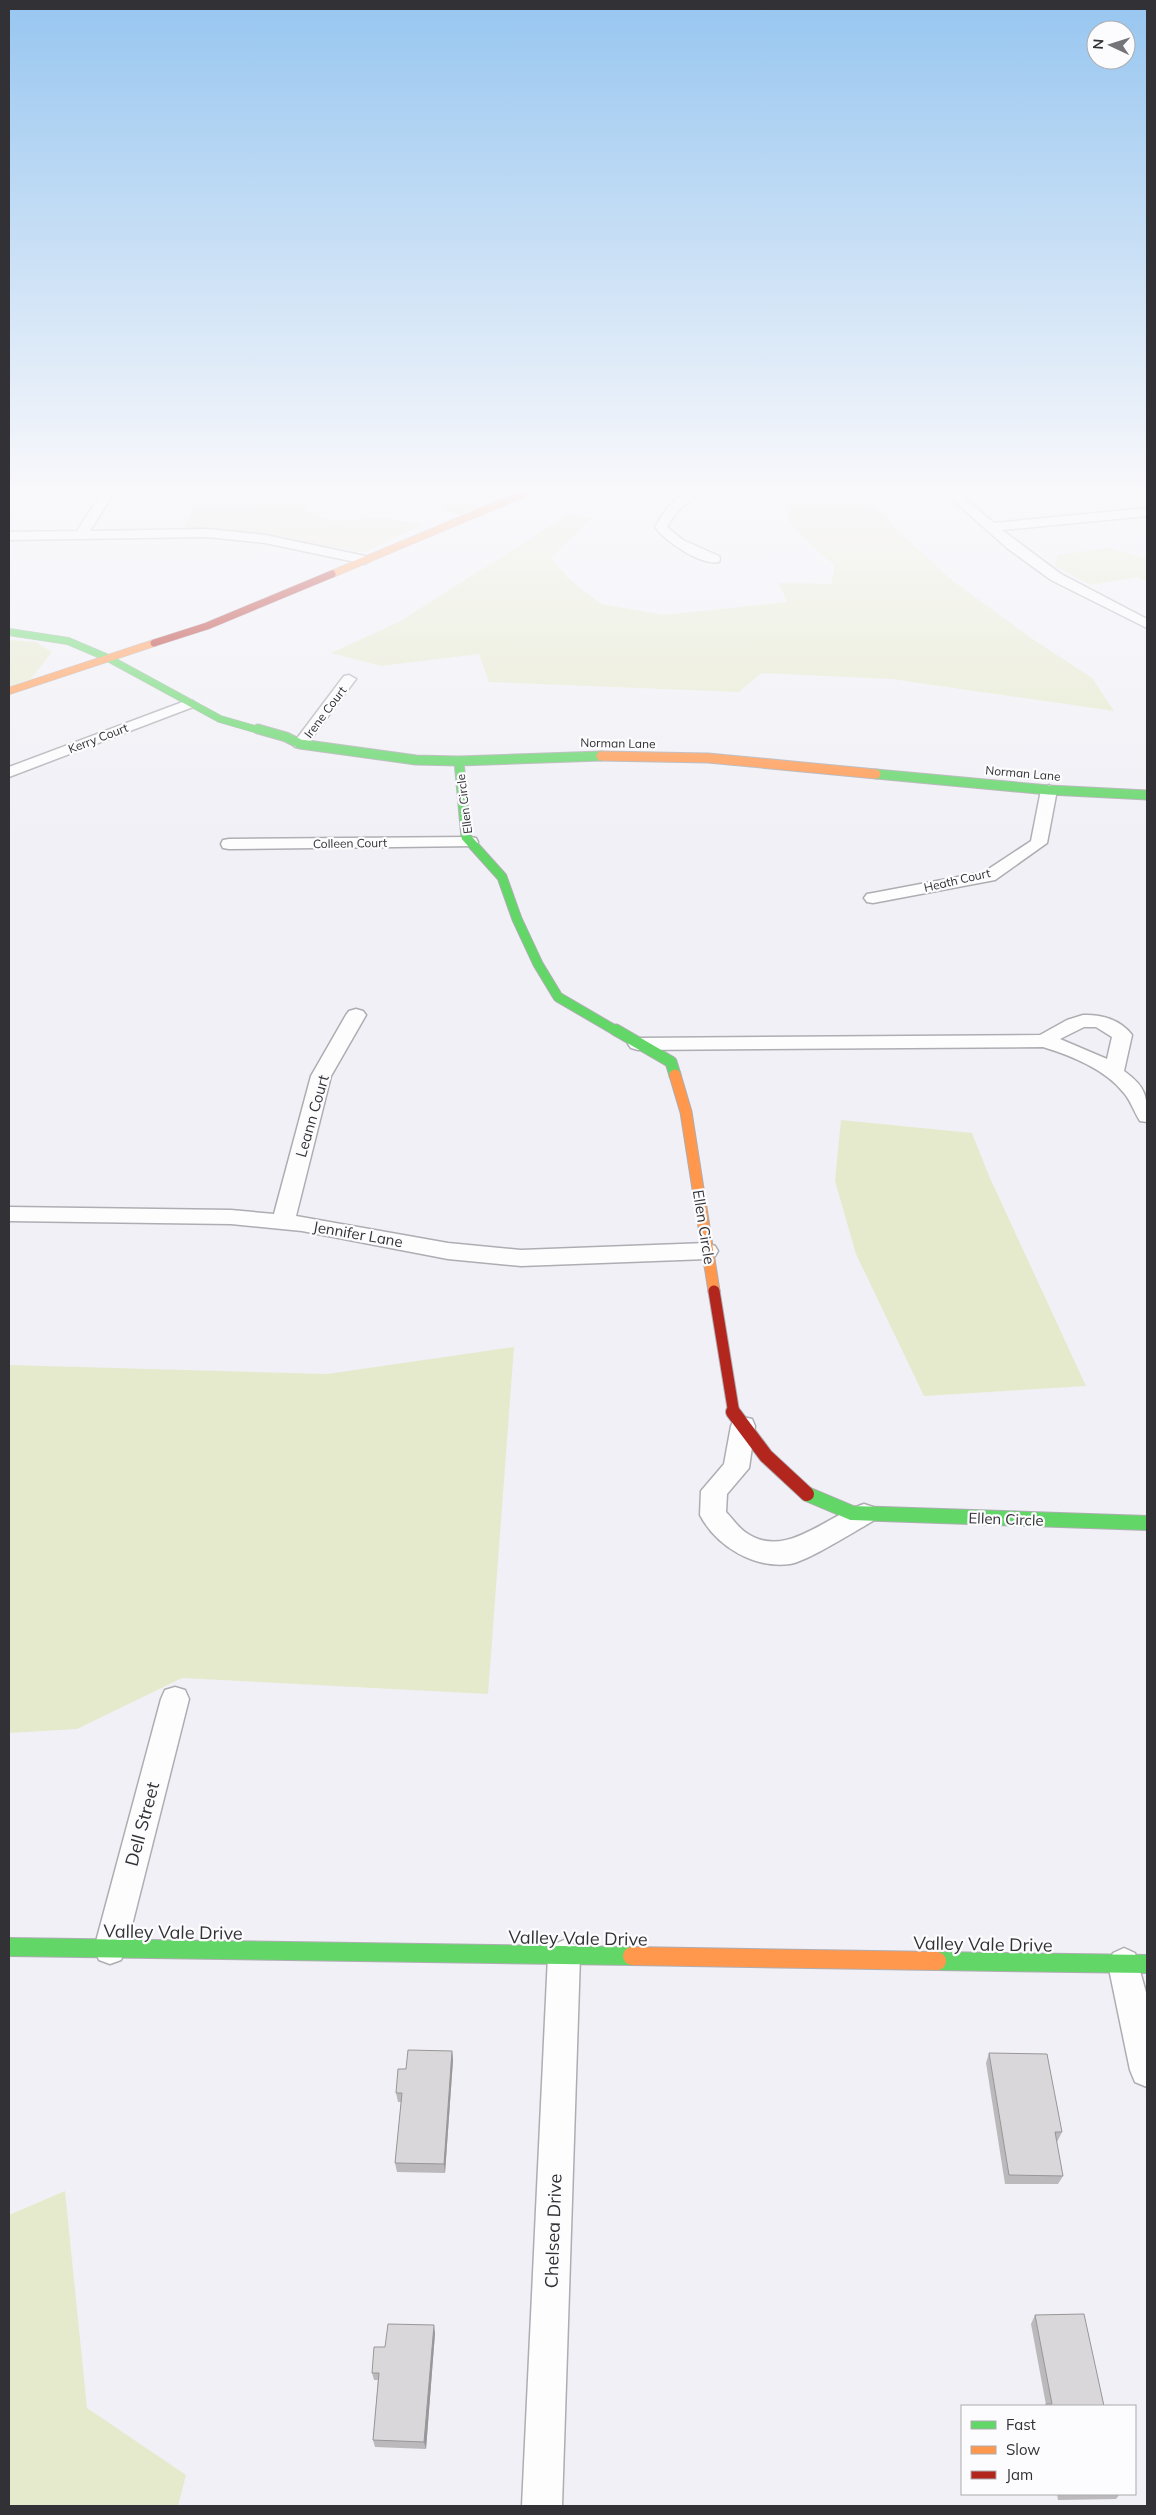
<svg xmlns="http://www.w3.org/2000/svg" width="1156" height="2515" viewBox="0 0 1156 2515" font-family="Mulish,sans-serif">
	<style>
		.green { fill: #e6eacc }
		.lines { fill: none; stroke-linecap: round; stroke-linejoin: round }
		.street-casing { stroke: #aeadb2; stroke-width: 3 }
		.fast-far4-casing { stroke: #aeadb2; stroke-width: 8 }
		.fast-far3-casing { stroke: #aeadb2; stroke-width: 11 }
		.fast-far2-casing { stroke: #aeadb2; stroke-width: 13 }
		.fast-far1-casing { stroke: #aeadb2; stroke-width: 16 }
		.fast-casing { stroke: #aeadb2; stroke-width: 20 }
		.slow-far3-casing { stroke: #aeadb2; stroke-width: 8 }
		.slow-far2-casing { stroke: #aeadb2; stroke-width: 11 }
		.slow-far1-casing { stroke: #aeadb2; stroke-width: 13 }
		.slow-casing { stroke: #aeadb2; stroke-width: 20 }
		.jam-far2-casing { stroke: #aeadb2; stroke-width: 8 }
		.jam-far1-casing { stroke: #aeadb2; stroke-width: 13 }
		.jam-casing { stroke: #aeadb2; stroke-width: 16 }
		.street { fill: #fdfdfe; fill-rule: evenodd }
		.fast-far4 { stroke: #63d668; stroke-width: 7 }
		.fast-far3 { stroke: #63d668; stroke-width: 9 }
		.fast-far2 { stroke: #63d668; stroke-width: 11 }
		.fast-far1 { stroke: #63d668; stroke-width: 14 }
		.fast { stroke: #63d668; stroke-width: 18 }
		.slow-far3 { stroke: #ff974d; stroke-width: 7 }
		.slow-far2 { stroke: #ff974d; stroke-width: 9 }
		.slow-far1 { stroke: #ff974d; stroke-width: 11 }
		.slow { stroke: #ff974d; stroke-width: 18 }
		.jam-far2 { stroke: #b3261e; stroke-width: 7 }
		.jam-far1 { stroke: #b3261e; stroke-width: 11 }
		.jam { stroke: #b3261e; stroke-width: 14 }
		.wall { fill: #bbb9bb }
		.shaded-wall { fill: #989698 }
		.building { fill: #d9d7d9; stroke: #989698 }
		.labels { text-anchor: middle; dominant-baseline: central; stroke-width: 4.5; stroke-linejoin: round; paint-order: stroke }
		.far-street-label { font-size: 12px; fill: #323135; stroke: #fcfcfe }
		.street-label { font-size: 15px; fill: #323135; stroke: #fcfcfe }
		.near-street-label { font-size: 18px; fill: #323135; stroke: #fcfcfe }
	</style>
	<rect width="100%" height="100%" fill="#f1f0f6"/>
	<path class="green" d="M191 493H328L303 510 333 521 383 518 424 524 364 552 261 537 184 529 193 510 184 499Z
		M447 493H501L460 515 444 510V495Z
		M792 493H864L900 533 953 581 1031 638 1092 678 1114 711 892 679 761 673 739 692 489 682 479 654 381 666 331 653 399 622 569 514 592 519 551 557 568 578 601 604 664 615 787 602 779 583 831 584 835 566 806 541 788 520Z
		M1110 548 1147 559V581L1137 577 1091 585 1055 566 1058 555Z
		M9 640 36 642 52 652 31 679 9 687Z
		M841 1120 972 1133 989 1176 1086 1386 924 1396 856 1254 835 1181Z
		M514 1347 488 1694 182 1678 77 1729 9 1733V1365L327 1374Z
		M65 2191 87 2408 186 2475 178 2506H9V2215Z"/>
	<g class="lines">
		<defs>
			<path id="street" d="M98 493H110V499L90 531 207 529 265 535 365 556 371 560 365 564 265 543 207 537 9 540V532L77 531 98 499Z
				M684 493H697L676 513 667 527 683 540 719 556 720 559 719 562C701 566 665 541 655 527L667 508Z
				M945 493H958L994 523 1147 508V516L1002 530 1061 574 1147 619V628L1051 580 1007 548Z
				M349 675 356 679 305 747H295L292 744 295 741 344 676Z
				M188 700 193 701 195 704 193 707 9 777V767Z
				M1049 785 1057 790 1047 843 995 880 873 903 867 902 864 898 867 894 873 893 984 872 1031 841 1041 790Z
				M470 837 476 838 478 842 476 846 229 849 223 848 221 844 223 840 229 839Z
				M356 1009 363 1011 366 1015 331 1076 296 1216 448 1243 521 1250 707 1243 715 1246 718 1251 715 1256 707 1259 521 1266 448 1259 302 1231 231 1224 9 1221V1207L231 1210 274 1214 311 1076 346 1015 349 1011Z
				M1083 1015C1101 1014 1121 1020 1132 1035L1124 1071C1147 1088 1147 1096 1147 1122L1140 1121C1134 1112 1131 1101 1124 1093 1105 1069 1072 1056 1043 1047L638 1050 631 1048 628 1044 631 1040 638 1038 1040 1035 1067 1020ZM1084 1027H1096L1112 1037 1107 1059 1060 1039Z
				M743 1417 752 1419 755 1426 749 1468 727 1494 726 1512C732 1518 738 1527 745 1532 785 1561 825 1516 864 1504L873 1507 877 1514 873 1521C855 1531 808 1561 790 1564 754 1569 716 1546 700 1515L701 1491 724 1464 731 1426 734 1419Z
				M175 1687 185 1690 189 1699 126 1949 121 1960 110 1964 99 1960 94 1949 161 1699 165 1690Z
				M564 1940 575 1945 580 1956 562 2506H522L548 1956 553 1945Z
				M1124 1948 1135 1953 1147 1996V2087L1135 2082 1130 2070 1108 1964 1113 1953Z"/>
			<path id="fast-far4" d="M9 632 68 641 108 658 220 719 262 731"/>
			<path id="fast-far3" d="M258 729 286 737 300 744 416 760 459 761 601 756
				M459 761 466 837 502 877 517 919 538 964 558 997 618 1032
				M876 774 1049 790 1147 795"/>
			<path id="fast-far2" d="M616 1030 671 1062 675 1075"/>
			<path id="fast-far1" d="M807 1494 852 1513 1147 1523"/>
			<path id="fast" d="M9 1947 632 1956
				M937 1961 1147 1964"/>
			<path id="slow-far3" d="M332 574 525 493
				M9 691 154 643"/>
			<path id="slow-far2" d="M601 756 708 758 876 774"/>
			<path id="slow-far1" d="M675 1075 686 1112 714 1291"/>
			<path id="slow" d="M632 1956 937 1961"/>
			<path id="jam-far2" d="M154 643 207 626 332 574"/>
			<path id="jam-far1" d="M714 1291 734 1414"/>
			<path id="jam" d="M733 1412 766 1456 807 1494"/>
		</defs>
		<use href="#street" class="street-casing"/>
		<use href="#fast-far4" class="fast-far4-casing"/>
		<use href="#fast-far3" class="fast-far3-casing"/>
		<use href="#fast-far2" class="fast-far2-casing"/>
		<use href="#fast-far1" class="fast-far1-casing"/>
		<use href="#fast" class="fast-casing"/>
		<use href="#slow-far3" class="slow-far3-casing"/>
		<use href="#slow-far2" class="slow-far2-casing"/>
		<use href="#slow-far1" class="slow-far1-casing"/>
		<use href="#slow" class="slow-casing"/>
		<use href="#jam-far2" class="jam-far2-casing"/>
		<use href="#jam-far1" class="jam-far1-casing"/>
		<use href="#jam" class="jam-casing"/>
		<use href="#street" class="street"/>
		<use href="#fast-far4" class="fast-far4"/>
		<use href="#fast-far3" class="fast-far3"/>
		<use href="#fast-far2" class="fast-far2"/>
		<use href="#fast-far1" class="fast-far1"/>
		<use href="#fast" class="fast"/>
		<use href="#slow-far3" class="slow-far3"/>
		<use href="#slow-far2" class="slow-far2"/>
		<use href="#slow-far1" class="slow-far1"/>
		<use href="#slow" class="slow"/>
		<use href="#jam-far2" class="jam-far2"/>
		<use href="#jam-far1" class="jam-far1"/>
		<use href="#jam" class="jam"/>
	</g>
	<path class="wall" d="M452 2051 453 2060 445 2173 397 2172 395 2163 401 2102H398L396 2093 406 2069Z
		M989 2053 1062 2132 1057 2142H1056L1063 2176 1058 2184H1005L986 2063Z
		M1035 2315 1104 2406H1045L1046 2405 1031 2324Z
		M435 2333 426 2449 375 2447 373 2440 378 2380H374L372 2373 385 2347Z
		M1057 2494H1120L1116 2499 1058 2500Z"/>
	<path class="shaded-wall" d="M452 2051 453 2060 445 2173 444 2164Z
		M434 2325 435 2333 426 2449 424 2442Z"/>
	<path class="building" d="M408 2050 452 2051 444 2164 395 2163 402 2093H396L398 2069H406Z
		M989 2053 1047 2054 1062 2132H1055L1063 2176 1009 2175Z
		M1084 2314 1104 2406H1046V2404H1052L1035 2315Z
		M388 2324 434 2325 424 2442 373 2440 379 2373H372L374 2347H385Z"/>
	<linearGradient id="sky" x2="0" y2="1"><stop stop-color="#97c6f0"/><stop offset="0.58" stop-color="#f9f8fb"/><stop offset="1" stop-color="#f9f8fb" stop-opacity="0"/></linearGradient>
	<rect width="1156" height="845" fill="url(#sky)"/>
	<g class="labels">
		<g class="far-street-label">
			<text transform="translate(325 712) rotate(-53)">Irene Court</text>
			<text transform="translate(98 738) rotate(-21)">Kerry Court</text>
			<text transform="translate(618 743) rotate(1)">Norman Lane</text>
			<text transform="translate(1023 773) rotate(5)">Norman Lane</text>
			<text transform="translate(464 804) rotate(-97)">Ellen Circle</text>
			<text transform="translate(350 843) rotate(-1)">Colleen Court</text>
			<text transform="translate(957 880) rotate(-13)">Heath Court</text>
		</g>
		<g class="street-label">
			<text transform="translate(312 1116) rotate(-74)">Leann Court</text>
			<text transform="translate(704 1227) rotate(81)">Ellen Circle</text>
			<text transform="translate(358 1234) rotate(10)">Jennifer Lane</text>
			<text transform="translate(1006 1519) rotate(2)">Ellen Circle</text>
		</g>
		<g class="near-street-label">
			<text transform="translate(142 1824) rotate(-75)">Dell Street</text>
			<text transform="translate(173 1932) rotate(1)">Valley Vale Drive</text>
			<text transform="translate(578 1938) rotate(1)">Valley Vale Drive</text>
			<text transform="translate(983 1944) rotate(1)">Valley Vale Drive</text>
			<text transform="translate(553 2231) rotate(-88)">Chelsea Drive</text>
		</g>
	</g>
	<rect width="1156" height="2515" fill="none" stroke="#323135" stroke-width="20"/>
	<rect x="961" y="2405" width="175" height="90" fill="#fcfcfe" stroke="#ababae"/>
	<rect x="971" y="2421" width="25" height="8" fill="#63d668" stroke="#ababae"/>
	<text x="1006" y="2430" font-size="15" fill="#323135">Fast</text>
	<rect x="971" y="2446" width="25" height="8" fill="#ff974d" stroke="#ababae"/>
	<text x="1006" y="2455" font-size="15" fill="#323135">Slow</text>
	<rect x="971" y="2471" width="25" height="8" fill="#b3261e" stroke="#ababae"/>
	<text x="1006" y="2480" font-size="15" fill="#323135">Jam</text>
	<g transform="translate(1111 45) rotate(274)"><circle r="24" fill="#fcfcfe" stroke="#ababae"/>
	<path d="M0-4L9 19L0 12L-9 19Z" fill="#757479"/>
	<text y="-8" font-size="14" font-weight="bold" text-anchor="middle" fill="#323135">N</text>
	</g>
</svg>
